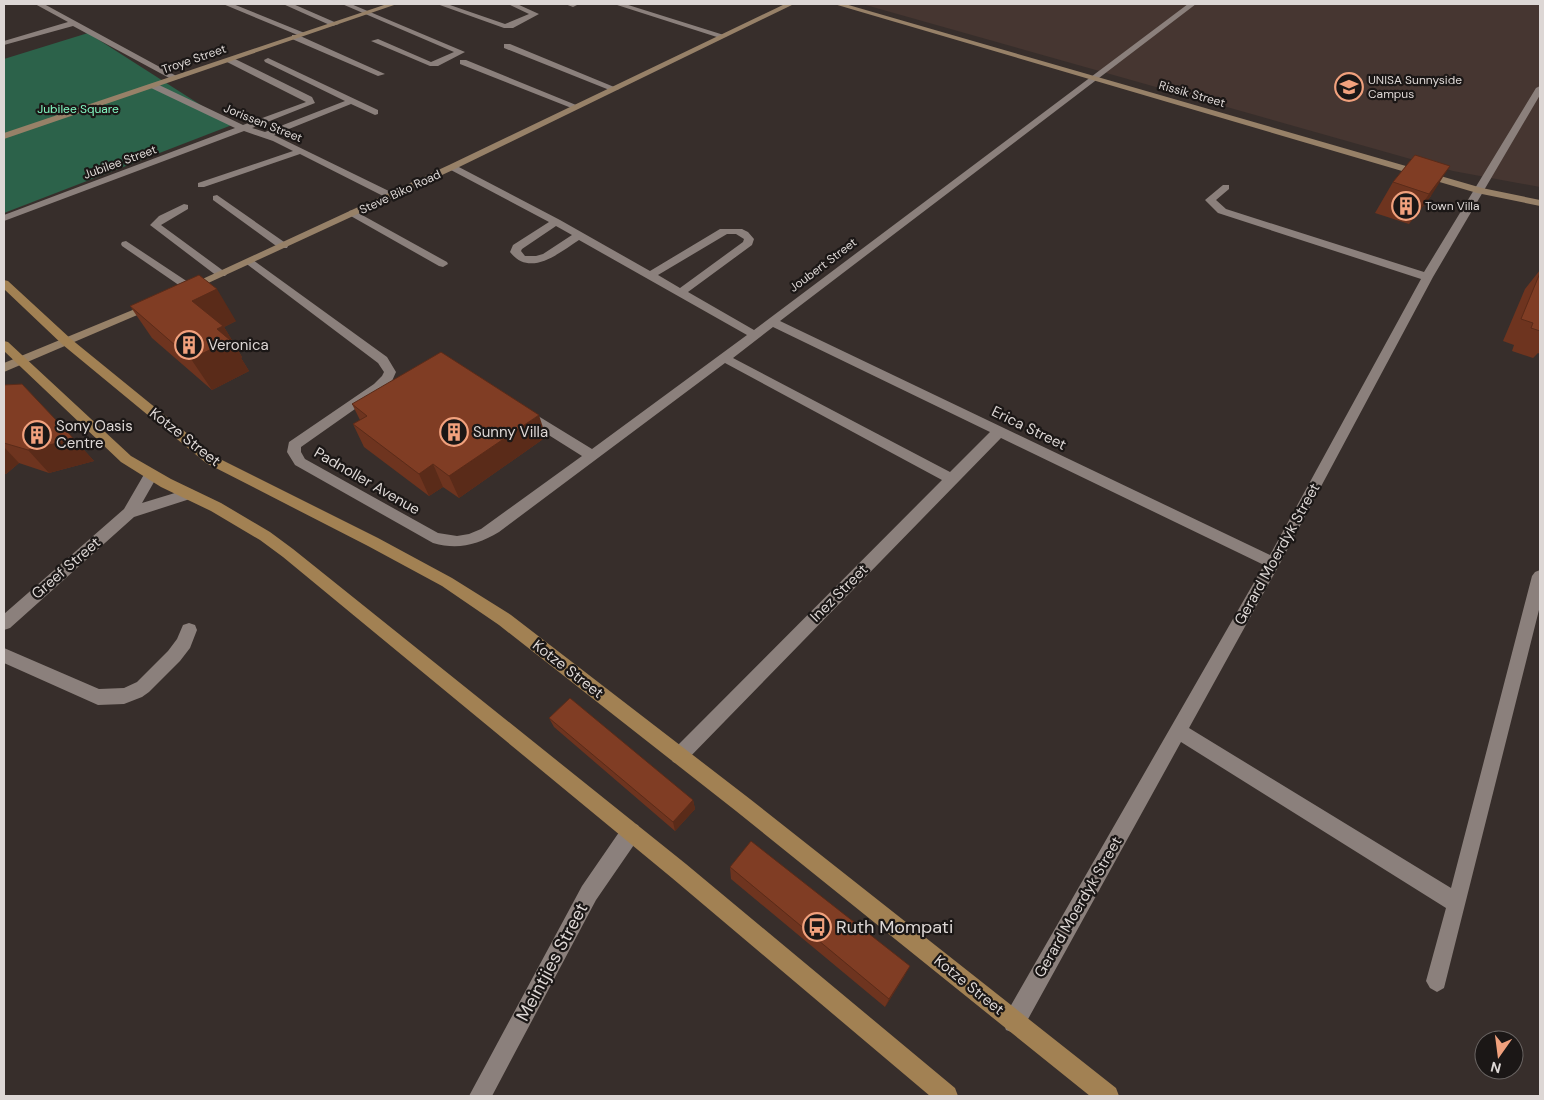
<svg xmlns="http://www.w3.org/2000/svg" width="1544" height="1100" viewBox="0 0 1544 1100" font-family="'DM Sans',sans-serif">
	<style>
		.built { fill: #463631 }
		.green { fill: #2c624a }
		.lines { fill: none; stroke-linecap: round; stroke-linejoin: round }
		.street { fill: #8b807c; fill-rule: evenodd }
		.secondary { fill: #978168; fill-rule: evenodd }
		.primary { fill: #a28153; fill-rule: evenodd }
		.wall { fill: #6e341f }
		.shaded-wall { fill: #5a2b19 }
		.building { fill: #803d24; stroke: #5a2b19 }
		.labels { text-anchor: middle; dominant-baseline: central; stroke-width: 4.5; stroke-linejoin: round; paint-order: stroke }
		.far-street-label { font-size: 12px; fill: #ddd7d5; stroke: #1b1716 }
		.far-poi-label { font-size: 12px; fill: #ddd7d5; stroke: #1b1716; text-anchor: start }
		.far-park-label { font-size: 12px; fill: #82f6c1; stroke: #1b1716 }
		.poi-label { font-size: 15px; fill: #ddd7d5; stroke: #1b1716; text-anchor: start }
		.street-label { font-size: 15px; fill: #ddd7d5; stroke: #1b1716 }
		.near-poi-label { font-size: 18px; fill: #ddd7d5; stroke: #1b1716; text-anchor: start }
		.near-street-label { font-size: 18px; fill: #ddd7d5; stroke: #1b1716 }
	</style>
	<rect width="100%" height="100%" fill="#372e2b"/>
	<path class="built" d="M862 4H1540V187L1453 171Z"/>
	<path class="green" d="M88 33 232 125 4 213V59Z"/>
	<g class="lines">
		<path class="street" d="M35 4H44L180 78 173 80 73 26 4 45V41L68 22Z
			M223 4H233L307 34 300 36Z
			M283 4H293L339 24 332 26Z
			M342 4H351L465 52 438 66H430L371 41 378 39 431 62 454 52Z
			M437 4H447L505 24 529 14 508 4H517L539 14 513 28H504Z
			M565 4H576L577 5 573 7Z
			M614 4H625L727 36 720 38Z
			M1188 4H1196L780 321 1270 555 1421 279 1218 213 1205 200 1223 185H1229V189L1216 200 1226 209 1424 272 1536 88 1540 86V95L1433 277 1278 567 1189 728 1451 888 1532 576 1535 572 1540 570V606L1444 988 1437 992 1430 988 1426 981 1446 908 1181 742 1022 1030 1014 1033 1006 1030 1003 1022 1006 1014 1264 565 1001 438 685 762 679 764 673 762 670 756 673 750 942 480 725 363 499 532C477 545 458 550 433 543L295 465 287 452 289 442 374 384 382 376 384 372 378 363 244 262 249 259 253 260 387 357 396 372 392 381 382 390 301 447V452L305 459 438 533 457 536 469 534 481 529 582 456 520 417 518 414 520 411H530L592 449 747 335 579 240C559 253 530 278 510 252L513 245 549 222 449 169V165H455L560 220 650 271 720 229H742L748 232 754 239 752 245 688 292 754 330ZM556 226 572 235 543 254 536 256H525L521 251 522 249ZM727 234H736L744 239 743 242 680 288 658 275ZM773 327 990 432 950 472 733 358Z
			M292 35H298L385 74 378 76 292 39Z
			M504 44H510L619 89 612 91 504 48Z
			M227 58H233L312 97 315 103 252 128 265 132 345 101 265 62 264 60 268 58 378 110V114L375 115 351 104 274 135 395 194V198H387L300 154 204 187H198V183L293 151 273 141 244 131 4 221V215L235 128 151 88V84H157L243 125 306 102 227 62Z
			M460 60H466L581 107 574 109 460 64Z
			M217 195 287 244 288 246 287 248H279L213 200V196Z
			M184 204 188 205V209L161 225 225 272 227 274 225 276H217L150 225 159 216Z
			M353 210 447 262 448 264 443 267 439 266 349 215V211Z
			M126 241 194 286 196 288 194 290H186L122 246 121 244 122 242Z
			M151 470 156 471 158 475 142 503 188 489 193 490 195 494 193 498 134 517 10 628 4 630V614L124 509 146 471Z
			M189 623 195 625 197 630 190 648 180 661 149 692 142 697 124 704 98 705 4 663V648L99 689 124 688 137 682 168 651 177 639 183 625Z
			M631 823 638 825 641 832 638 839 596 900 492 1096H469L582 886 624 825Z"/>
		<path class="secondary" d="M387 4H397L4 139V133Z
			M785 4H794L455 169 193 290H185L183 288 449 165Z
			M834 4H845L1482 188 1540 200V206L1477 193Z
			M152 302 158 305 156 307 4 372V363Z"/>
		<path class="primary" d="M4 280 8 281 71 339 216 457 378 538 452 578 511 615 750 799 1116 1088 1119 1096H1090L736 811 499 625 442 586 368 546 206 463 63 345 4 289Z
			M4 341 8 342 131 456 171 479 221 503 270 532 293 549 686 864 955 1088 958 1096H930L672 878 283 557 260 540 211 511 161 487 121 462 4 351Z"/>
	</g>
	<path class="wall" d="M1415 155 1431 196 1409 224 1375 213 1393 182Z
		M1540 270V354L1538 353 1533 358 1512 351 1514 345 1503 341 1525 289Z
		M130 306 236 321 224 327 242 357 241 358 249 371 212 390 152 338Z
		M4 385 74 439 94 461 49 473 19 463 6 474 4 473Z
		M352 404 546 437 459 498 443 487 429 496 364 447 353 424 360 420Z
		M549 718 693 800 695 809 675 831 554 727Z
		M730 867 905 975 885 1007 731 879Z"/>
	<path class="shaded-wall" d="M1450 166 1431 196 1409 224 1429 194Z
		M217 289 236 321 224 327 242 357 241 358 249 371 212 390 191 359 192 301Z
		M539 415 546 437 459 498 449 476Z
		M74 439 94 461 49 473 28 450Z
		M4 447 19 463 6 474 4 472Z
		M433 464 443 487 429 496 419 474Z
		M693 800 695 809 675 831 673 822Z
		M910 966 905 975 885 1007 889 999Z"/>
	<path class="building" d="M1415 155 1450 166 1429 194 1393 182Z
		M1540 273V331L1531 328 1533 323 1521 319Z
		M199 275 217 289 192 301 223 326 217 329 230 340 191 359 130 306Z
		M441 352 539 415 449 476 433 464 419 474 353 424 367 416 352 404Z
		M22 384 74 439 28 450 4 443V385Z
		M570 698 693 800 673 822 549 718Z
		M751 841 910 966 889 999 730 867Z"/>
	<defs>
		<symbol id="university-ring" viewBox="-11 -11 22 22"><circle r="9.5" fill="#1b1716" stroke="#f1a17d" stroke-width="1.5"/><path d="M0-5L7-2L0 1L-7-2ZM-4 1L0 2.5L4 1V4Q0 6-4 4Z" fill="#f1a17d"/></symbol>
		<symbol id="building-ring" viewBox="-11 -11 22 22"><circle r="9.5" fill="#1b1716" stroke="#f1a17d" stroke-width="1.5"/><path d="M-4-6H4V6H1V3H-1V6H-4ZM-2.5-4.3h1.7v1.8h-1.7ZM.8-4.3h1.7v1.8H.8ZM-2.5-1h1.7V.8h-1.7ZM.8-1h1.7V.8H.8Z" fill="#f1a17d"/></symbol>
		<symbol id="bus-ring" viewBox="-11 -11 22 22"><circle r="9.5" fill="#1b1716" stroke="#f1a17d" stroke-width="1.5"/><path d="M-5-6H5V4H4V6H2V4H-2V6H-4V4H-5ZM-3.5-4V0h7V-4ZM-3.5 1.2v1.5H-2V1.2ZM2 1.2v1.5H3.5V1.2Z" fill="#f1a17d"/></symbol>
	</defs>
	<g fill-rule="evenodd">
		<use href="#university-ring" x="1333" y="71" width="32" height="32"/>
		<use href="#building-ring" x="1390" y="190" width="32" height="32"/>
		<use href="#building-ring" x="173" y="329" width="32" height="32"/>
		<use href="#building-ring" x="438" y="416" width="32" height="32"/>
		<use href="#building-ring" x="21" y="419" width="32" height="32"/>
		<use href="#bus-ring" x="801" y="911" width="32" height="32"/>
	</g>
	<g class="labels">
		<g class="far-street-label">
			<text transform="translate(194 59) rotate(-19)">Troye Street</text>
			<text transform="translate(1192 94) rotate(16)">Rissik Street</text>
			<text transform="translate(263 123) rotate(22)">Jorissen Street</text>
			<text transform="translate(120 162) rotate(-20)">Jubilee Street</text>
			<text transform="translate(400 192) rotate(-25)">Steve Biko Road</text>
			<text transform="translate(823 265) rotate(-37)">Joubert Street</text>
		</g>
		<g class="far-poi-label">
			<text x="1368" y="80">UNISA Sunnyside<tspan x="1368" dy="14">Campus</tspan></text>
			<text x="1425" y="206">Town Villa</text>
		</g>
		<g class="far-park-label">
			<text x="78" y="109">Jubilee Square</text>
		</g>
		<g class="poi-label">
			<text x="208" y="345">Veronica</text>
			<text x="56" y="426">Sony Oasis<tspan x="56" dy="17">Centre</tspan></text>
			<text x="473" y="432">Sunny Villa</text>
		</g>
		<g class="street-label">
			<text transform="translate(1029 428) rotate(26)">Erica Street</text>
			<text transform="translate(185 437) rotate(38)">Kotze Street</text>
			<text transform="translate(367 481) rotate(30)">Padnoller Avenue</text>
			<text transform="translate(1277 554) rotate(-61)">Gerard Moerdyk Street</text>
			<text transform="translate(66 568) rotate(-41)">Greef Street</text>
			<text transform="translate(839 593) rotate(-45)">Inez Street</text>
			<text transform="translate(568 669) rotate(38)">Kotze Street</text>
			<text transform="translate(1078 907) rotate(-60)">Gerard Moerdyk Street</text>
			<text transform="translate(969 985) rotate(39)">Kotze Street</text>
		</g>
		<g class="near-poi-label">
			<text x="836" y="927">Ruth Mompati</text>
		</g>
		<g class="near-street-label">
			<text transform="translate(552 962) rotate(-62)">Meintjies Street</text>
		</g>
	</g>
	<rect width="1544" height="1100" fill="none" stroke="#ddd7d5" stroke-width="10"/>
	<g transform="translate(1499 1055) rotate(194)"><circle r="24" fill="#1b1716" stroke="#696462"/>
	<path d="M0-4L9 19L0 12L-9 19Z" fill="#f1a17d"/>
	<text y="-8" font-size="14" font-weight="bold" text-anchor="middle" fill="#ddd7d5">N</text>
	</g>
</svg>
